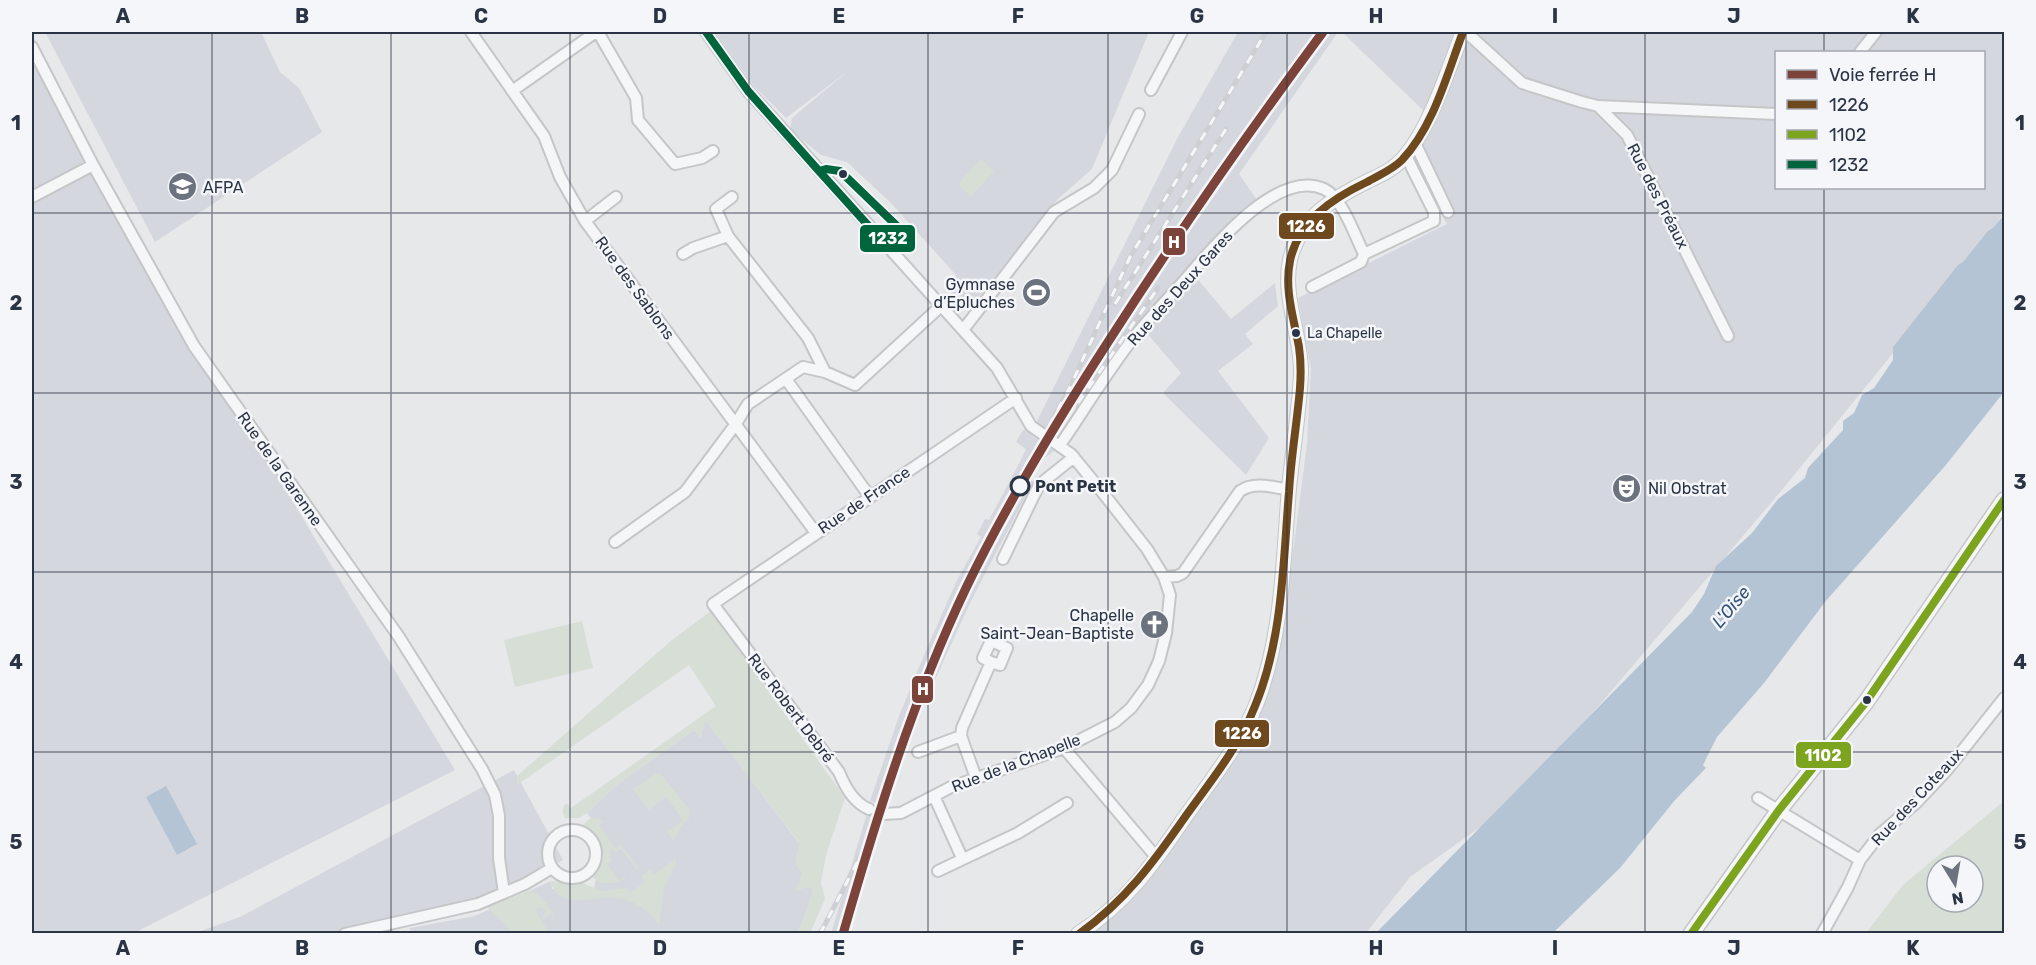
<svg xmlns="http://www.w3.org/2000/svg" width="2036" height="965" viewBox="0 0 2036 965" font-family="Rubik,sans-serif">
	<style>
		.built { fill: #d4d7dd; fill-rule: evenodd }
		.green { fill: #d6ded6; fill-rule: evenodd }
		.water { fill: #b4c4d5 }
		.lines { fill: none; stroke-linecap: round; stroke-linejoin: round }
		.minor-casing { stroke: #c4c6c8; stroke-width: 14 }
		.tertiary-casing { stroke: #c4c6c8; stroke-width: 16 }
		.secondary-casing { stroke: #c4c6c8; stroke-width: 18 }
		.minor { stroke: #f5f6f7; stroke-width: 10 }
		.tertiary { stroke: #f5f6f7; stroke-width: 14 }
		.secondary { stroke: #f8f8f8; stroke-width: 15 }
		.rail-casing { stroke: #cecfd2; stroke-width: 5 }
		.rail { stroke: #f4f6f9; stroke-width: 3; stroke-dasharray: 9; stroke-linecap: butt }
		.bus-1-casing { stroke: #f4f6f9; stroke-width: 12 }
		.bus-2-casing { stroke: #f4f6f9; stroke-width: 12 }
		.bus-3-casing { stroke: #f4f6f9; stroke-width: 12 }
		.bus-1 { stroke: #6e491e; stroke-width: 8 }
		.bus-2 { stroke: #7ca41f; stroke-width: 8 }
		.bus-3 { stroke: #00643c; stroke-width: 8 }
		.rail-1-casing { stroke: #f4f6f9; stroke-width: 14 }
		.rail-1 { stroke: #7b4339; stroke-width: 9 }
		.grid { fill: none; stroke: #2b3445; stroke-width: 1.5; stroke-opacity: 0.55 }
		.bus-dot { fill: #2b3445; stroke: #f4f6f9; stroke-width: 2 }
		.stop-dot { fill: #f4f6f9; stroke: #2b3445; stroke-width: 3 }
		.labels { text-anchor: middle; dominant-baseline: central; stroke-width: 5; stroke-linejoin: round; paint-order: stroke }
		.bus-label { font-size: 14px; fill: #2b3445; stroke: #f4f6f9; text-anchor: start }
		.poi-label { font-size: 16px; fill: #2b3445; stroke: #f4f6f9; text-anchor: start }
		.street-label { font-size: 16px; fill: #2b3445; stroke: #f4f6f9 }
		.stop-label { font-size: 16px; font-weight: bold; fill: #2b3445; stroke: #f4f6f9; text-anchor: start }
		.water-label { font-size: 18px; font-style: italic; fill: #34527a; stroke: #f4f6f9 }
		.line-badge { stroke: #f4f6f9; stroke-width: 2 }
		.badge-label { font-size: 16px; text-anchor: middle; font-weight: bold; fill: #fff }
		.neatline { fill: none; stroke: #2b3445; stroke-width: 2 }
		.grid-label { font-size: 20px; text-anchor: middle; font-weight: bold; fill: #2b3445 }
	</style>
	<rect width="100%" height="100%" fill="#e6e8ea"/>
	<path class="built" d="M45 32H261L280 72 299 88 322 132 155 242Z
		M715 32H1149L1092 169 1058 199 969 309 961 308 951 295 956 275 892 204 847 162 821 155 790 130 792 118 848 71 786 118 753 85Z
		M1238 32H1338L1239 174 1257 200 1216 238 1078 411 1073 407 1053 438 1041 431 1036 423 1178 137Z
		M1342 32H2004V211L1996 226 1782 490 1602 702 1503 811 1410 877 1366 933 1081 934 1115 907 1163 862 1238 744 1275 661 1291 568 1307 444 1311 369 1298 298 1447 224 1412 163 1430 117ZM1776 52H1984V188H1776Z
		M32 60 88 163 455 770 134 933H32Z
		M1196 277 1231 319 1275 283 1278 306 1245 334 1253 344 1218 371 1269 438 1246 475 1163 393 1181 373 1145 331Z
		M1023 430H1026L1032 436 1054 451 1042 460 1030 480 1033 482 972 599 927 697 886 806 870 801 899 716 927 648 957 580 981 537 977 534 985 519 989 520 1023 456 1026 449 1016 442Z
		M705 719 799 843 796 864 812 887V895L798 933 411 934 410 928 475 916 551 881 552 889 566 886 594 890 596 877 604 869 600 832 587 813 620 782 694 730 701 738Z
		M514 770 563 860 515 888 393 929 394 933 192 934 240 917Z
		M867 813 882 817 850 933 831 934Z"/>
	<path class="green" d="M981 159 994 171 971 197 958 184Z
		M711 611 845 798 826 855 821 883 825 899 810 933H798L812 895V887L796 890 802 872 796 864 799 842 705 720 701 738 694 730 620 782 587 813 579 818H565C562 812 562 808 566 803L571 808 716 706 689 665 517 785V776L672 640Z
		M582 621 593 668 515 687 504 640Z
		M660 773 689 809V818L681 826 673 841 667 832 683 820 666 797 649 810 633 789 655 774Z
		M2004 801V933H1866L1903 885ZM1937 866H1973V902H1937Z
		M591 818H597L604 821 599 825 616 849 621 845 639 868 630 873 636 868 621 849 616 853 612 848 609 850 612 856 610 857 612 860 608 865 619 880 625 876V879L620 882 612 883H600L593 877C601 854 606 839 580 827Z
		M676 859V864L664 888 659 924C647 909 634 900 615 898 593 895 557 912 551 881L582 883 602 891 626 888 630 893 645 882 642 876 650 869 654 874Z
		M531 890C544 898 551 906 556 921L551 914 542 919 546 911 542 907 535 909 549 933H513L487 907Z"/>
	<path class="water" d="M2004 215V392L1945 466 1825 602 1764 683 1717 737 1703 765 1706 768 1675 800 1620 868 1553 933H1376L1692 612 1704 594 1716 566 1752 533 1778 499 1805 478 1808 468 1843 430V421L1854 413 1862 395 1874 388 1893 360V347L1958 265 1963 262 1988 231 1993 228Z
		M166 786 197 844 177 855 146 797Z"/>
	<g class="lines">
		<defs>
			<path id="minor" d="M471 32 544 136 560 177 585 221 816 533
				M598 32 636 98 638 120 675 164 702 158 713 151
				M706 32 748 91 997 368 1031 426 1071 454 1103 493 1147 549 1164 577 1170 595 1166 633 1159 661 1148 685 1131 708 1115 722 1064 748 951 787 901 813 884 814
				M1466 32 1522 83 1582 102 1598 106 1627 135 1728 336
				M32 47 93 165 194 346 399 637 482 769 495 795 499 816V858L504 893
				M1860 52 1876 32
				M1151 90 1182 32
				M512 91 596 32
				M1598 106 1776 114
				M1415 143 1448 212
				M32 197 93 165
				M732 197 716 209 728 236 808 338 825 372
				M585 221 616 197
				M683 254 693 248 728 236
				M1312 287 1361 262 1364 254
				M963 330 1054 212 1094 188 1112 170 1139 114
				M786 379 870 497
				M1060 445C1085 409 1108 370 1135 336 1150 317 1167 300 1183 282 1211 250 1276 168 1324 189 1342 197 1355 236 1364 254L1434 221V212L1406 156
				M615 542 685 492 735 425 748 404 803 367 825 372 855 385 941 306
				M1003 559 1039 485 1074 457
				M1164 577 1177 576 1183 573 1240 491C1254 481 1273 487 1289 490
				M1064 748 1157 858
				M918 752 961 736
				M976 778 961 736 962 728 991 662 1000 665 1007 648 991 641 983 658 991 662
				M934 796 962 858
				M1758 798 1860 860
				M869 809C854 803 845 787 839 772L713 604 1016 398
				M548 854a24 24 0 1 1 48 0a24 24 0 1 1-48 0Z
				M938 871 1018 833 1067 803
				M345 934 478 904 525 884 552 868
				M1822 934 1848 887 1860 860 1880 834 1916 803 1947 770 2004 698"/>
			<path id="tertiary" d="M1078 934C1126 903 1152 866 1183 820 1209 783 1239 746 1256 705 1283 635 1283 562 1289 488 1293 450 1299 412 1301 374 1302 336 1282 298 1290 260 1300 217 1332 199 1368 181 1383 174 1396 168 1406 155 1432 123 1448 69 1463 32"/>
			<path id="secondary" d="M1691 934 1779 810 1866 702 2004 500"/>
		</defs>
		<use href="#minor" class="minor-casing"/>
		<use href="#tertiary" class="tertiary-casing"/>
		<use href="#secondary" class="secondary-casing"/>
		<use href="#minor" class="minor"/>
		<use href="#tertiary" class="tertiary"/>
		<use href="#secondary" class="secondary"/>
		<defs>
			<path id="rail" d="M1115 304 1226 129
				M1078 403 1158 288
				M1049 426 1070 387 1130 257 1266 32
				M820 934 861 855"/>
		</defs>
		<use href="#rail" class="rail-casing"/>
		<use href="#rail" class="rail"/>
		<defs>
			<path id="bus-1" d="M1079 934C1125 901 1153 863 1185 817 1210 782 1239 747 1255 706 1283 639 1283 563 1289 492 1291 457 1297 423 1300 388 1301 374 1301 361 1299 347 1294 319 1284 290 1290 261 1298 221 1333 198 1367 182 1379 175 1392 170 1402 160 1434 126 1447 74 1463 32"/>
			<path id="bus-2" d="M1691 934 1779 810 1866 702 2004 500"/>
			<path id="bus-3" d="M706 32 748 91 819 171
				M826 169 840 171 898 227 884 243 819 171Z"/>
		</defs>
		<use href="#bus-1" class="bus-1-casing"/>
		<use href="#bus-2" class="bus-2-casing"/>
		<use href="#bus-3" class="bus-3-casing"/>
		<use href="#bus-1" class="bus-1"/>
		<use href="#bus-2" class="bus-2"/>
		<use href="#bus-3" class="bus-3"/>
		<defs>
			<path id="rail-1" d="M843 934C877 816 913 699 966 588 1007 503 1057 421 1108 342 1176 236 1248 133 1323 32"/>
		</defs>
		<use href="#rail-1" class="rail-1-casing"/>
		<use href="#rail-1" class="rail-1"/>
	</g>
	<path class="grid" d="M212 32V934M391 32V934M570 32V934M749 32V934M928 32V934M1108 32V934M1287 32V934M1466 32V934M1645 32V934M1824 32V52M1824 188V934M32 213H2004M32 393H2004M32 572H2004M32 752H2004"/>
	<defs>
		<symbol id="university-disc" viewBox="-11 -11 22 22"><circle r="9.5" fill="#6c737f" stroke="#f4f6f9"/><path d="M0-5L7-2L0 1L-7-2ZM-4 1L0 2.5L4 1V4Q0 6-4 4Z" fill="#fff"/></symbol>
		<symbol id="stadium-disc" viewBox="-11 -11 22 22"><circle r="9.5" fill="#6c737f" stroke="#f4f6f9"/><path d="M0-5a6.5 5 0 1 0 0 10a6.5 5 0 1 0 0-10ZM-3.5-1.8h7v3.6h-7Z" fill="#fff"/></symbol>
		<symbol id="theatre-disc" viewBox="-11 -11 22 22"><circle r="9.5" fill="#6c737f" stroke="#f4f6f9"/><path d="M-5-5.5Q0-4 5-5.5V0Q5 5 0 6Q-5 5-5 0ZM-3.3-2.5H-1v1.5H-3.3ZM1-2.5H3.3v1.5H1ZM-2.8 1Q0 5.5 2.8 1Z" fill="#fff"/></symbol>
		<symbol id="church-disc" viewBox="-11 -11 22 22"><circle r="9.5" fill="#6c737f" stroke="#f4f6f9"/><path d="M-1.2-6h2.4v3.5h3.3v2.4h-3.3V6h-2.4V-.1h-3.3v-2.4h3.3Z" fill="#fff"/></symbol>
	</defs>
	<g fill-rule="evenodd">
		<use href="#university-disc" x="166" y="170" width="33" height="33"/>
		<use href="#stadium-disc" x="1020" y="276" width="33" height="33"/>
		<use href="#theatre-disc" x="1610" y="472" width="33" height="33"/>
		<use href="#church-disc" x="1138" y="608" width="33" height="33"/>
	</g>
	<g class="bus-dot">
		<circle cx="843" cy="174" r="5"/>
		<circle cx="1296" cy="333" r="5"/>
		<circle cx="1867" cy="700" r="5"/>
	</g>
	<circle class="stop-dot" cx="1020" cy="486" r="9"/>
	<g class="labels">
		<g class="bus-label">
			<text x="1307" y="333">La Chapelle</text>
		</g>
		<g class="poi-label">
			<text x="203" y="187">AFPA</text>
			<text x="1015" y="284" text-anchor="end">Gymnase<tspan x="1015" dy="18">d’Epluches</tspan></text>
			<text x="1648" y="488">Nil Obstrat</text>
			<text x="1134" y="615" text-anchor="end">Chapelle<tspan x="1134" dy="18">Saint-Jean-Baptiste</tspan></text>
		</g>
		<g class="street-label">
			<text transform="translate(1658 196) rotate(63)">Rue des Préaux</text>
			<text transform="translate(635 288) rotate(54)">Rue des Sablons</text>
			<text transform="translate(1180 288) rotate(-48)">Rue des Deux Gares</text>
			<text transform="translate(280 469) rotate(55)">Rue de la Garenne</text>
			<text transform="translate(864 500) rotate(-34)">Rue de France</text>
			<text transform="translate(791 708) rotate(53)">Rue Robert Debré</text>
			<text transform="translate(1016 763) rotate(-21)">Rue de la Chapelle</text>
			<text transform="translate(1917 797) rotate(-47)">Rue des Coteaux</text>
		</g>
		<g class="stop-label">
			<text x="1035" y="486">Pont Petit</text>
		</g>
		<g class="water-label">
			<text transform="translate(1731 607) rotate(-50)">L'Oise</text>
		</g>
	</g>
	<g class="line-badge">
		<rect x="1278" y="212" width="57" height="28" rx="6" fill="#6e491e"/>
		<rect x="859" y="224" width="57" height="29" rx="6" fill="#00643c"/>
		<rect x="1162" y="227" width="24" height="29" rx="6" fill="#7b4339"/>
		<rect x="911" y="675" width="23" height="29" rx="6" fill="#7b4339"/>
		<rect x="1214" y="719" width="56" height="29" rx="6" fill="#6e491e"/>
		<rect x="1795" y="741" width="57" height="28" rx="6" fill="#7ca41f"/>
	</g>
	<g class="badge-label">
		<text x="1306" y="232">1226</text>
		<text x="888" y="244">1232</text>
		<text x="1174" y="248">H</text>
		<text x="923" y="695">H</text>
		<text x="1242" y="739">1226</text>
		<text x="1823" y="761">1102</text>
	</g>
	<rect width="2036" height="965" fill="none" stroke="#f4f6f9" stroke-width="66"/>
	<rect x="1775" y="51" width="210" height="138" fill="#f4f6f9" stroke="#a4a8b1" stroke-width="1.5"/>
	<rect x="1787" y="70" width="30" height="9" fill="#7b4339" stroke="#a4a8b1" stroke-width="1.5"/>
	<text x="1829" y="81" font-size="18" fill="#2b3445">Voie ferrée H</text>
	<rect x="1787" y="100" width="30" height="9" fill="#6e491e" stroke="#a4a8b1" stroke-width="1.5"/>
	<text x="1829" y="111" font-size="18" fill="#2b3445">1226</text>
	<rect x="1787" y="130" width="30" height="9" fill="#7ca41f" stroke="#a4a8b1" stroke-width="1.5"/>
	<text x="1829" y="141" font-size="18" fill="#2b3445">1102</text>
	<rect x="1787" y="160" width="30" height="9" fill="#00643c" stroke="#a4a8b1" stroke-width="1.5"/>
	<text x="1829" y="171" font-size="18" fill="#2b3445">1232</text>
	<g transform="translate(1955 884) rotate(169)"><circle r="28" fill="#f4f6f9" stroke="#a4a8b1" stroke-width="1.5"/>
	<path d="M0-4.5L10 22L0 15L-10 22Z" fill="#6c737f"/>
	<text y="-9" font-size="16" font-weight="bold" text-anchor="middle" fill="#2b3445">N</text>
	</g>
	<rect x="33" y="33" width="1970" height="899" class="neatline"/>
	<g class="grid-label">
		<text x="123" y="23">A</text>
		<text x="302" y="23">B</text>
		<text x="481" y="23">C</text>
		<text x="660" y="23">D</text>
		<text x="839" y="23">E</text>
		<text x="1018" y="23">F</text>
		<text x="1197" y="23">G</text>
		<text x="1376" y="23">H</text>
		<text x="1555" y="23">I</text>
		<text x="1734" y="23">J</text>
		<text x="1913" y="23">K</text>
		<text x="16" y="130">1</text>
		<text x="2020" y="130">1</text>
		<text x="16" y="310">2</text>
		<text x="2020" y="310">2</text>
		<text x="16" y="489">3</text>
		<text x="2020" y="489">3</text>
		<text x="16" y="669">4</text>
		<text x="2020" y="669">4</text>
		<text x="16" y="849">5</text>
		<text x="2020" y="849">5</text>
		<text x="123" y="955">A</text>
		<text x="302" y="955">B</text>
		<text x="481" y="955">C</text>
		<text x="660" y="955">D</text>
		<text x="839" y="955">E</text>
		<text x="1018" y="955">F</text>
		<text x="1197" y="955">G</text>
		<text x="1376" y="955">H</text>
		<text x="1555" y="955">I</text>
		<text x="1734" y="955">J</text>
		<text x="1913" y="955">K</text>
	</g>
</svg>
